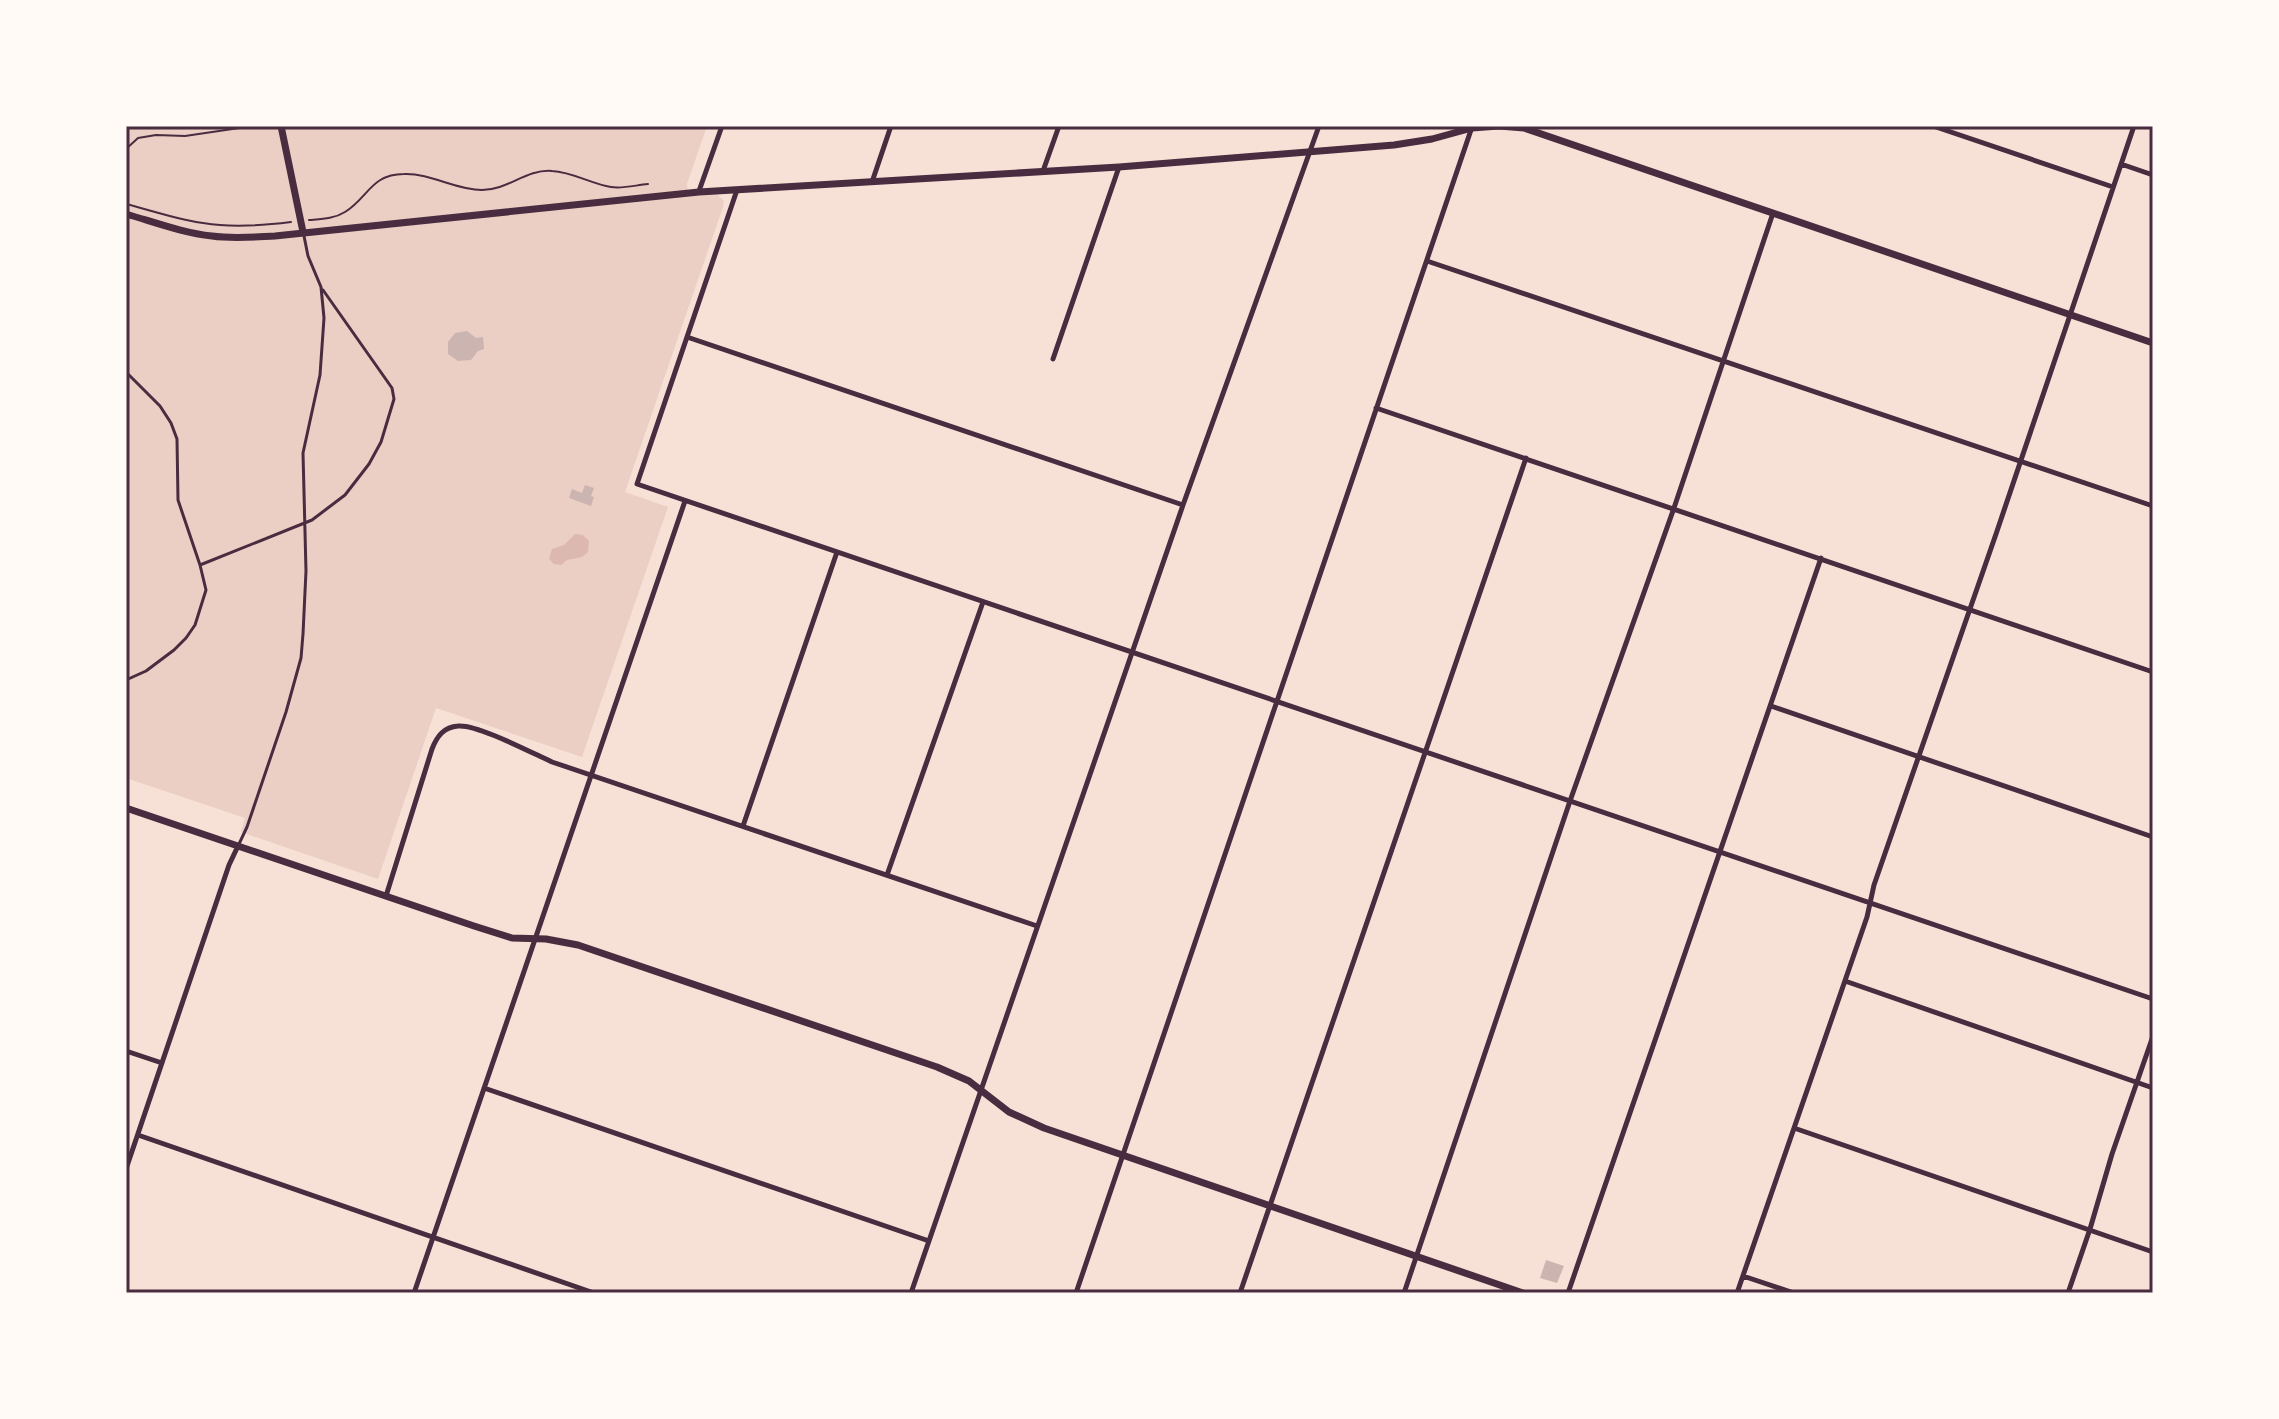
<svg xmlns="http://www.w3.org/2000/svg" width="2279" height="1419" viewBox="0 0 2279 1419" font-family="'Varela Round',sans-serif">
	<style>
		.green { fill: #ebcfc5 }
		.water { fill: #dcb8b0 }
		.building { fill: #ccb4b1 }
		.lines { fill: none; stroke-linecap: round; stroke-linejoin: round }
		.path { stroke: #4a2c40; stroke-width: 2 }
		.service { stroke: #4a2c40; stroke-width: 3 }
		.minor { stroke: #4a2c40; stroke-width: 5 }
		.tertiary { stroke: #4a2c40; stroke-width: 7 }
		.neatline { fill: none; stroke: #4a2c40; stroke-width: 3 }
	</style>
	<rect width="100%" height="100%" fill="#f7e1d7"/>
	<path class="green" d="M126 126H707L687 184 688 193 718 191V195L724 201 723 207 625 492 668 507 582 757 436 708 378 879 241 832 245 818 126 778Z"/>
	<path class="water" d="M575 534 583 535 589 541 588 552 582 557 567 560 561 565 554 564 549 559 552 549 564 545Z"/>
	<path class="building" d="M467 331 476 338 483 337 484 349 478 351 471 360 458 361 448 354V342L455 333Z
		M585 485 594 488 591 496 594 497 591 506 569 498 572 489 582 493Z
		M1546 1260 1564 1266 1557 1283 1540 1278Z"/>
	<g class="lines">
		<path class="path" d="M126 149 138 138 156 135 185 136 253 126
			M126 204C157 212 188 223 220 225 244 227 267 225 291 222
			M309 220C321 219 334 219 345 212 368 198 371 174 404 174 431 173 455 190 482 190 508 190 526 169 552 171 573 172 591 184 611 187 623 189 636 185 648 184"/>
		<path class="service" d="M126 372 160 406 171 423 177 439 178 500 200 565 206 590 195 625 186 638 174 650 146 671 126 680
			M200 565 312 520 345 495 369 464 381 442 394 399 392 388 323 290
			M239 844 247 827 286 712 301 658 303 634 306 571 303 453 320 375 324 318 321 287 308 256 304 236"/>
		<path class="minor" d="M1933 126 2113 187
			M2121 164 2153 175
			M1043 171 1059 126
			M872 182 891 126
			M737 190 637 484 2153 999
			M699 191 722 126
			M1427 261 2153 506
			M687 337 1183 505
			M1053 359 1119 167
			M1376 408 2153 672
			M1771 706 2153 837
			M743 826 837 552
			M887 875 983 602
			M386 896 432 749C437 736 444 727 458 726 477 724 532 753 552 762L1037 926
			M1845 981 2153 1088
			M126 1051 162 1063
			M484 1088 929 1241
			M1794 1128 2153 1252
			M138 1135 594 1293
			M126 1169 229 865 238 846
			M1743 1276 1794 1293
			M414 1293 685 501
			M911 1293 1183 505 1319 126
			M1076 1293 1472 127
			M1240 1293 1526 458
			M1404 1293 1570 801 1674 508 1773 213
			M1568 1293 1821 558
			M1737 1293 1867 917 1874 885 1996 534 2134 126
			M2068 1293 2090 1229 2112 1154 2153 1036"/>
		<path class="tertiary" d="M281 126 303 232
			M126 214C154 222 183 233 212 236 233 239 254 237 275 236L699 192 1119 167 1394 145 1432 139 1472 128 1499 126 1524 128 2153 343
			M126 808 474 926 512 938 546 939 578 945 937 1067 969 1081 1009 1112 1044 1128 1523 1293"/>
	</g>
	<rect width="2279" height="1419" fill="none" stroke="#fffaf5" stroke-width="256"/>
	<rect x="128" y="128" width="2023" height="1163" class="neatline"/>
</svg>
